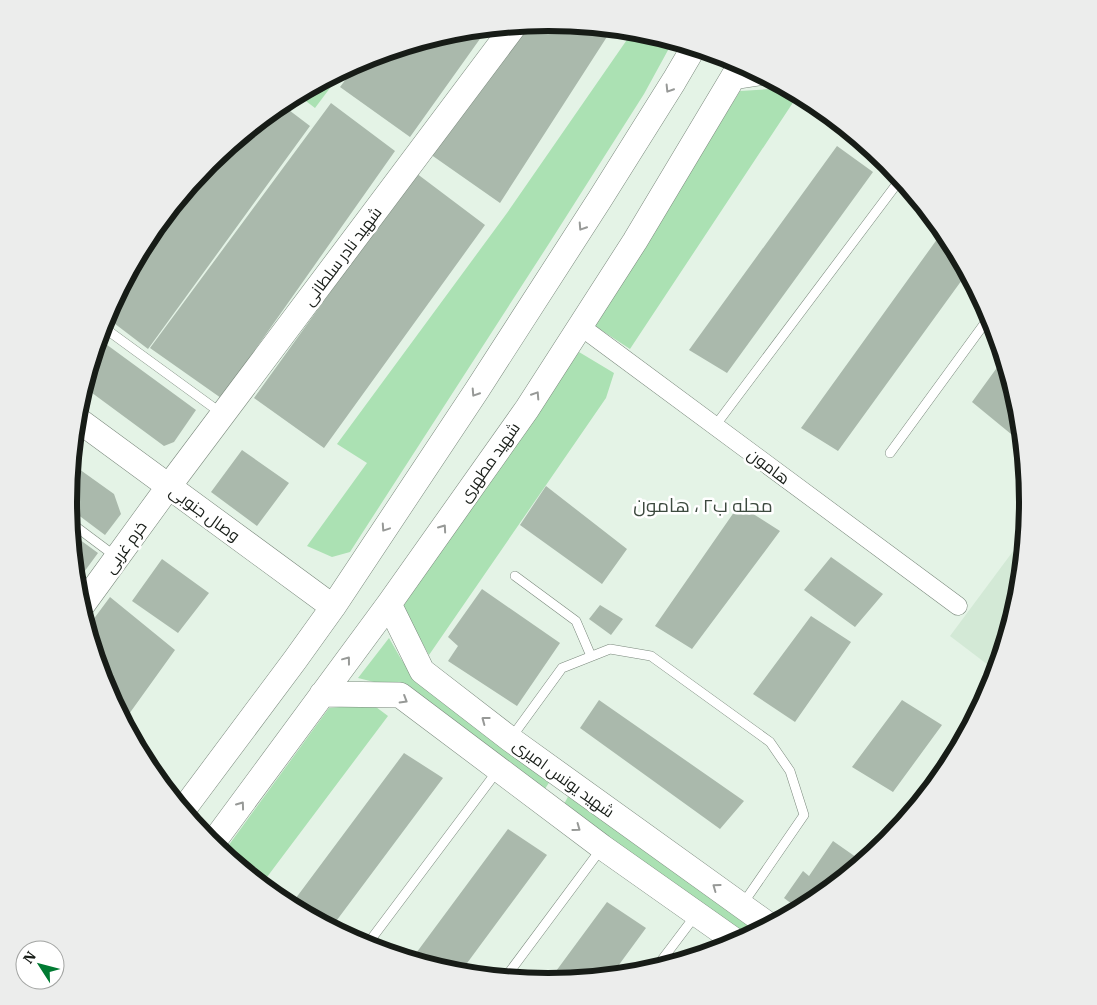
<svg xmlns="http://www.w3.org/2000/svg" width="1097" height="1005" viewBox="0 0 1097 1005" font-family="'IBM Plex Serif',Cairo,serif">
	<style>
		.built { fill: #d3e9d6 }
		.green { fill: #abe1b3 }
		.building { fill: #aab9ac }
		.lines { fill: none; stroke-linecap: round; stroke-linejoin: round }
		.lane-casing { stroke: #7a887c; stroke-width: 10 }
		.street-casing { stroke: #7a887c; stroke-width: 19 }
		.secondary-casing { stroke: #7a887c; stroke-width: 26 }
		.lane { stroke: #fff; stroke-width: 9 }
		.street { stroke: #fff; stroke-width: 18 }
		.secondary { stroke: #fff; stroke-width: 25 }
		.oneway { stroke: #979997 }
		.labels { text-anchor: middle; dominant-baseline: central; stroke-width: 5; stroke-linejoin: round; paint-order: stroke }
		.street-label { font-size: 16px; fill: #171c17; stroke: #fff }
		.quarter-label { font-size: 19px; fill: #3d4a3f; stroke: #fff }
		.rim { fill: none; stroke: #171c17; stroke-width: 6 }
	</style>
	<rect width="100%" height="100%" fill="#e4f3e6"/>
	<path class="built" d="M1025 535 1019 596 996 671 950 636Z"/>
	<path class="green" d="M633 31 642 32 673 41 644 94 550 242 350 552 332 557 307 546 367 463 337 444 507 213Z
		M342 72 315 108 298 95Z
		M785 88 794 101 630 349 595 326 740 91Z
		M579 352 614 373 606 398 429 655 401 604Z
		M389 638 401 659 416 680 550 781 543 792 394 687 358 678Z
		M372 704 388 716 261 885 223 853 329 708Z
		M570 793 761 931 747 938 563 806Z"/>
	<path class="building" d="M549 23 612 29 500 203 430 154 526 25Z
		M487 29 410 137 340 87 358 63 365 59 455 32Z
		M331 103 395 151 221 398 150 348Z
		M281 104 310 126 148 349 106 317 150 236 209 163Z
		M837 146 873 172 727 373 689 350Z
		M416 173 485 225 324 448 254 398Z
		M943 231 948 236 967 273 838 451 801 428Z
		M99 339 196 410 174 442 164 446 84 387Z
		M1004 358 1019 409 1020 420 1011 434 972 402Z
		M242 450 289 483 257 526 211 492Z
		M72 464 114 494 121 514 105 535 69 508V502Z
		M546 486 627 549 602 584 520 525Z
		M739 505 780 531 692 649 655 626Z
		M72 534 98 553 76 583 75 564Z
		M831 557 883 594 855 627 804 590Z
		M162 559 209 593 178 633 132 601Z
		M482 589 560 643 517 706 448 661 458 646 448 637Z
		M110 597 175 650 124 721 105 686 87 628Z
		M600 605 623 619 611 635 589 619Z
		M811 616 851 642 795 722 753 694Z
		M599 700 744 801 720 829 580 728Z
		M902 700 942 725 893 792 852 767Z
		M404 753 443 778 331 928 290 906Z
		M508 829 547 855 459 974 411 960Z
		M833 841 863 862 815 902 800 910 784 898 803 871 809 876Z
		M607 902 646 928 610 977 548 982Z"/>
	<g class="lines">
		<defs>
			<path id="lane" d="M103 327 221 413
				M715 426 896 185
				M890 453 990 316
				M71 523 115 556
				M515 576 576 621 591 656
				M511 738 562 668 610 649 651 656 770 742 790 771 804 815 742 905
				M366 946 498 770
				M655 969 695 916
				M505 978 601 849"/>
			<path id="street" d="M580 326 958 606"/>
			<path id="secondary" d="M733 77 759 73
				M77 419 333 607
				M389 604 422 671 510 739 770 926
				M81 607 169 486 514 26
				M322 694 400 695 602 847 738 943
				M183 810 295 660 333 607 477 390 600 199 674 81 694 47
				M212 844 389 604 527 409 635 241 741 64"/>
		</defs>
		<use href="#lane" class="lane-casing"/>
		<use href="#street" class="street-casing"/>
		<use href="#secondary" class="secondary-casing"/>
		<use href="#lane" class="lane"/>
		<use href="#street" class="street"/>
		<use href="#secondary" class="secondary"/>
	</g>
	<defs><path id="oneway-chevron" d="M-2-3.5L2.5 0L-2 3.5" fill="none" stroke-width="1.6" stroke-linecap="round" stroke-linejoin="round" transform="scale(1.25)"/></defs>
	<g class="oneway">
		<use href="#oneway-chevron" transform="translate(669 89) rotate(122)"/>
		<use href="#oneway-chevron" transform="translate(582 227) rotate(123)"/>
		<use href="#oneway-chevron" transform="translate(475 393) rotate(123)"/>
		<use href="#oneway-chevron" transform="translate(536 395) rotate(-57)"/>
		<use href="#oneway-chevron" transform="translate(385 528) rotate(124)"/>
		<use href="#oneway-chevron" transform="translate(443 528) rotate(-55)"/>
		<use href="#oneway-chevron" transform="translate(347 660) rotate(-53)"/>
		<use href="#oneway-chevron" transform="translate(404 700) rotate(31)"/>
		<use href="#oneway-chevron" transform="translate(485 720) rotate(-143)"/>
		<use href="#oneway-chevron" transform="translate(241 805) rotate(-54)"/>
		<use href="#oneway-chevron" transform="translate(577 828) rotate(36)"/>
		<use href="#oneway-chevron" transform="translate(716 887) rotate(-144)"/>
	</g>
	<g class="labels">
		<g class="street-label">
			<text transform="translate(342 256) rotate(-53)">شهید نادر سلطانی</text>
			<text transform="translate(489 462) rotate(-55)">شهید مطهری</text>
			<text transform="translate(769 466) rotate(37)">هامون</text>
			<text transform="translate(205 513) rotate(36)">وصال جنوبی</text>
			<text transform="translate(125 547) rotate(-54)">خرم غربی</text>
			<text transform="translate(564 778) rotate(36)">شهید یونس امیری</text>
		</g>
		<g class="quarter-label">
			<text x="703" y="505">محله ب۲ ، هامون</text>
		</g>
	</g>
	<path d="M0 0H1097V1005H0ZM77 502a471 471 0 1 1 942 0a471 471 0 1 1-942 0Z" fill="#ecedec" fill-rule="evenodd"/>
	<path class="rim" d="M77 502a471 471 0 1 1 942 0a471 471 0 1 1-942 0Z"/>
	<g transform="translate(40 965) rotate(306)"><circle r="24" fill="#ffffff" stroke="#a2a4a2"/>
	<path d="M0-4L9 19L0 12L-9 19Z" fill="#007a32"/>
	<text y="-8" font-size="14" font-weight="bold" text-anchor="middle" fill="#171c17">N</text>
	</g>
</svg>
